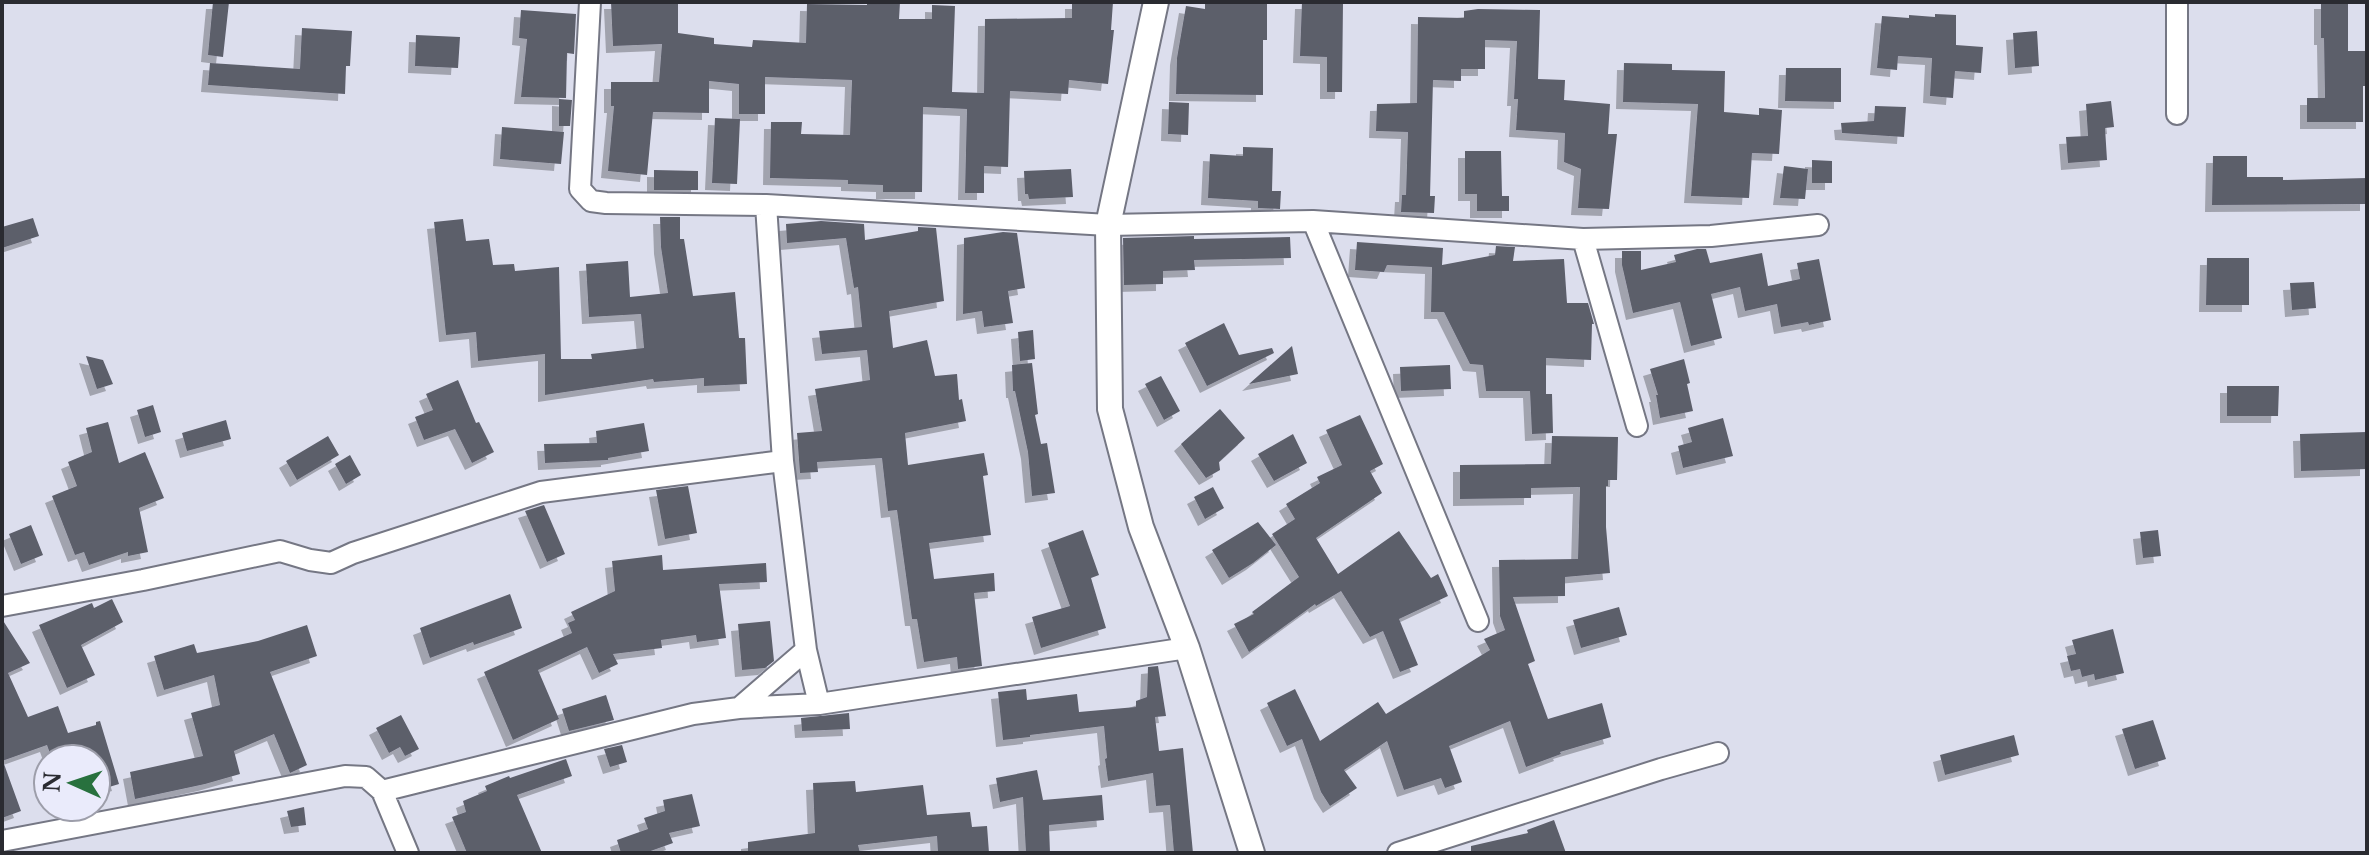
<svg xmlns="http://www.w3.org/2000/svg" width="2369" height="855" viewBox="0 0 2369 855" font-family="'Libre Baskerville',serif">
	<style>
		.building { fill: #5c5e6b; filter: url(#shadow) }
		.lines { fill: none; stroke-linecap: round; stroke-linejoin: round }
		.minor-casing { stroke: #757784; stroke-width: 24 }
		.tertiary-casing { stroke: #757784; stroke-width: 28 }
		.minor { stroke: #fff; stroke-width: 20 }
		.tertiary { stroke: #fff; stroke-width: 24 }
	</style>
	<defs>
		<filter id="shadow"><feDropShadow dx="-7" dy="7" stdDeviation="0" flood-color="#0004"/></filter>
	</defs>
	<rect width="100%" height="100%" fill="#dcdeed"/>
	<path class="building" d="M213 2H229L223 57 208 55Z
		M611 2H678V33L714 38V44L752 47 753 40 806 43 807 4 867 5V2H900L899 19H932V5L955 6 952 92 984 93 985 19 1072 18V2H1113L1111 30H1114L1108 84 1069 80 1068 94 1010 91 1008 167 984 166V193H965L967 109 923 107 922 192H883V185L848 184V180L770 178 771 122H802L801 134 850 135 852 80 765 77V114H739V84L709 81V113L653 112 647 175 608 171 614 106H611V82H659L662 44 613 46Z
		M1205 2H1267V40H1263V95L1176 94 1177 58 1186 6 1205 9Z
		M1302 2H1343L1342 92H1327V57L1300 56Z
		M2321 2H2348V51H2367V86H2363V122H2307V98H2325L2324 38H2321Z
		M1478 9 1540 10 1538 79 1565 80 1564 100 1610 104 1608 134H1617L1609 209 1578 208 1581 169 1564 162 1565 133 1516 130 1518 99H1514L1517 41 1485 40V69H1461V81L1433 80 1430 196H1435L1434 213 1401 212 1402 195H1406L1408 132 1376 131 1377 104 1417 103 1418 17 1464 18V11Z
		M521 10 576 14 574 54 567 53 566 98 521 97 527 39 519 38Z
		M1935 14 1956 15V45L1983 47 1981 73 1955 71 1953 98 1930 96 1932 58 1898 56 1897 70 1877 68 1882 16 1909 18V15L1935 17Z
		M302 28 352 31 350 66H346L345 94 208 85 210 63 300 69Z
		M2037 31 2039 66 2015 68 2013 33Z
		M416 35 460 37 458 68 415 66Z
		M1624 63 1672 64V70L1725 71 1724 112 1759 115V108L1782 110 1779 154 1752 153 1749 198 1691 196 1698 104 1623 102Z
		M1786 68H1841V102L1785 101Z
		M559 99 572 100 570 126H559Z
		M2111 101 2114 127 2105 128 2107 160 2068 163 2066 137 2088 136 2086 104Z
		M1169 102 1189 103 1188 135 1168 134Z
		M1875 106 1906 107 1904 137 1842 133 1841 123 1874 121Z
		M715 118 740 119 737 184 712 183Z
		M502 127 564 132 561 164 500 159Z
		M1243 147 1273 148 1272 191H1281L1280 209 1258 208V201L1208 198 1210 154 1243 156Z
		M1465 151H1501L1502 196H1509V211H1477V194H1465Z
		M2213 156H2247V177H2283V180L2367 178V204L2212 205Z
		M1812 160 1832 161V183H1812Z
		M1784 166 1808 169 1805 199 1780 198Z
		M1071 169 1073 197 1029 199 1028 194H1025L1024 171Z
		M654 170 698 171V190H654Z
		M660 217H680V239H684L693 296 735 292 739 338H745L747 384 704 386V378L654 382 653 379 545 395V354L478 361 476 332 446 335 434 222 463 219 466 241 489 239 493 265 514 264 515 271 559 267 561 359H592L591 354 644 348 641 314 589 317 586 264 628 261 630 297 668 293 661 247Z
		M33 218 39 236 2 248V227Z
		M821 221 864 224 865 240 918 231V227L936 228 944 301 889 311 893 348 927 340 935 376 957 374 959 400 962 399 966 421 905 433 908 465 984 453 988 475 983 476 991 535 929 543 934 579 994 573 995 591 974 593 982 666 958 669 957 657 924 662 917 619H912L897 510 888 511 882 458 817 462 818 472 800 473 797 433 822 431 815 389 870 380 867 350 822 354 819 331 862 327 858 287 854 288 846 238 787 243 786 224Z
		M1003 232 1017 233 1025 288 1008 291 1013 323 984 327 982 311 963 314 964 238Z
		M1194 236V239L1290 237 1291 258 1194 260 1195 270 1163 271V284L1124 285 1123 238Z
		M1357 242 1443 248 1442 265 1495 255 1496 246 1515 247 1513 261 1564 259 1567 303H1588L1594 324H1592L1591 360 1546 358V394H1552L1553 433 1532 434 1530 391H1486L1483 365 1470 364 1444 312H1431L1432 267 1387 265 1384 272 1355 270Z
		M1697 249H1706L1710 263 1762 253 1768 286 1800 279 1797 263 1819 259 1831 320 1809 325 1808 322 1781 327 1777 304 1745 311 1740 287 1711 294 1722 338 1691 346 1680 302 1633 313 1622 265V251H1641V270L1676 262 1674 255Z
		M2207 258H2249V305H2206Z
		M2314 282 2316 308 2292 310 2290 283Z
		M1224 323 1239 355 1272 348 1274 353 1207 386 1185 343Z
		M1033 330 1035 359 1020 361 1018 332Z
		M1292 346 1298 374 1249 384Z
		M86 356 103 360 113 384 97 389Z
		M1684 359 1690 383 1687 384 1693 411 1660 418 1656 395H1658L1650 369Z
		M1032 363 1038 414 1035 415 1041 444 1047 443 1055 493 1032 496 1028 452 1015 391H1013L1012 365Z
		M1450 365 1451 389 1401 391 1400 367Z
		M1161 376 1180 411 1164 420 1145 384Z
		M458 380 476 423 479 422 494 452 472 463 455 429 424 440 415 417 433 410 426 394Z
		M2227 386H2279L2278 416H2227Z
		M153 405 161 432 145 437 137 410Z
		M1220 409 1245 438 1219 462 1220 470 1206 478 1181 444Z
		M1360 415 1383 464 1370 471 1382 493 1316 538 1338 574 1399 531 1431 578 1438 574 1448 596 1399 619 1418 665 1400 672 1383 631 1370 637 1341 591 1316 606 1315 604 1249 652 1234 624 1254 614 1252 612 1299 577 1272 534 1295 519 1286 504 1320 483 1317 477 1342 465 1326 430Z
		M1723 418 1733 456 1683 468 1678 446 1692 442 1688 428Z
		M226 420 231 439 187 451 182 433Z
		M108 422 119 463 145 452 164 498 139 508 148 552 128 556V552L89 565 84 552 75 555 52 496 77 486 68 462 92 452 86 428Z
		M644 423 649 451 608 458V460L545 463 544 444 597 443 596 431Z
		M2367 432V469L2301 471 2300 434Z
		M1293 434 1307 463 1274 481 1258 454Z
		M328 436 339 455 297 480 286 461Z
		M1552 436 1618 437 1617 480H1608V486H1606V527L1610 573 1565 577V596L1513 597 1535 661 1528 664 1548 719 1602 703 1611 737 1560 752 1561 754 1526 767 1510 721 1449 746 1462 782 1445 788 1441 778 1404 790 1387 741 1344 770 1357 788 1330 806 1321 792 1302 739 1287 746 1267 703 1295 689 1320 741 1378 702 1386 714 1490 650 1484 639 1505 630 1500 616 1499 560 1578 559 1580 487 1531 488V498L1460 499V465L1551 464Z
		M350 455 361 475 346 484 335 464Z
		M688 486 697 533 665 539 656 490Z
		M1213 487 1224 508 1205 519 1194 497Z
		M544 505 565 554 547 562 525 511Z
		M1258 522 1276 545 1253 563 1229 578 1212 550Z
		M31 525 43 555 21 564 9 534Z
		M1083 530 1099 575 1091 578 1106 628 1041 648 1032 617 1070 606 1048 543Z
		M2158 530 2161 556 2143 558 2140 532Z
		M662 555 663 570 766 563 767 582 719 584 726 638 697 642 696 635 661 640 662 648 613 654 618 664 599 673 587 647 538 670 559 719 513 740 484 672 572 633 568 623 575 620 571 612 615 591 612 561Z
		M510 594 522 628 474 645 473 642 430 658 420 628Z
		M112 599 123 622 81 645 95 675 67 688 39 625 92 603 94 608Z
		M1619 607 1627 635 1581 648 1573 620Z
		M2 619 30 663 8 673 28 717 58 706 68 733 96 725V722L100 721 119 784 96 791V759H52L47 745 2 761Z
		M770 621 774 661 765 668 742 670 738 624Z
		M307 625 317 656 270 672 307 765 290 773 274 734 234 751 240 774 205 784 135 799 130 772 203 756 191 713 220 705 214 675 164 690 154 656 194 644 197 653 258 641Z
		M2113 629 2124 673 2095 680 2094 674 2082 677 2080 669 2071 671 2067 656 2076 654 2072 640Z
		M1158 666 1166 716 1155 717 1159 751 1183 748 1193 853H1174L1170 805 1156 806 1153 773 1108 781 1105 759 1107 758 1104 726 1030 735V737L1003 740 998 692 1026 689 1027 700 1077 694 1079 712 1136 707V701L1147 697 1148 667Z
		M606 695 614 720 569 731 562 709Z
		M849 713 850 729 802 731 801 718Z
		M401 715 419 749 405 756 400 747 389 753 376 728Z
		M2153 720 2166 759 2135 769 2122 729Z
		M2014 735 2019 755 1945 775 1940 755Z
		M622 745 627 762 610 767 604 749Z
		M566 759 572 776 517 795 542 853H467L452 817 466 812 463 801 487 791 485 786 509 776 510 778Z
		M4 764 21 811 2 818V765Z
		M1037 770 1043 800 1102 795 1104 820 1049 825 1050 853H1026L1023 797 1000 802 996 778Z
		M855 781 856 792 923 785 927 815 970 812 972 827 987 826 989 853H938L937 836 858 845 860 853H748V842L815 833 813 783Z
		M692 794 700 826 669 833 673 843 645 853H621L617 840 648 829 644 818 665 811 663 800Z
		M304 807 306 825 291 827 287 811Z
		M1554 820 1566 853H1471V846L1528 833 1527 830Z"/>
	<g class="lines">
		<defs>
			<path id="minor" d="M590 2 580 189 591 201 606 203 766 205 1108 225 1313 221 1583 239 1711 236 1818 225
				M2177 114V2
				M766 205 783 461 806 650 819 704
				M1313 221 1478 621
				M1583 239 1637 426
				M2 606 143 580 280 551 310 560 331 563 353 553 541 492 783 461
				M739 708 806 650
				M382 791 693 714 739 708 819 704 1187 648
				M2 841 345 776 366 777 382 791 408 853
				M1398 853 1661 769 1718 753"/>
			<path id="tertiary" d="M1156 2 1108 225 1110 409 1141 527 1187 648 1252 853"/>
		</defs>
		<use href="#minor" class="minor-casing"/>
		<use href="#tertiary" class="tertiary-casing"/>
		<use href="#minor" class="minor"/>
		<use href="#tertiary" class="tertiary"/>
	</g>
	<rect width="2369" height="855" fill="none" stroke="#2a2b31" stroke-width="8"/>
	<g transform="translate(72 783) rotate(273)"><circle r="38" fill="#eaebfb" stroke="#9d9eaa" stroke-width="2"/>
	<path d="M0-6L14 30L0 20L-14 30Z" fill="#28713e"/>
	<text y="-12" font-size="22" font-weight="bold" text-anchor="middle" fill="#2a2b31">N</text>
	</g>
</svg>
